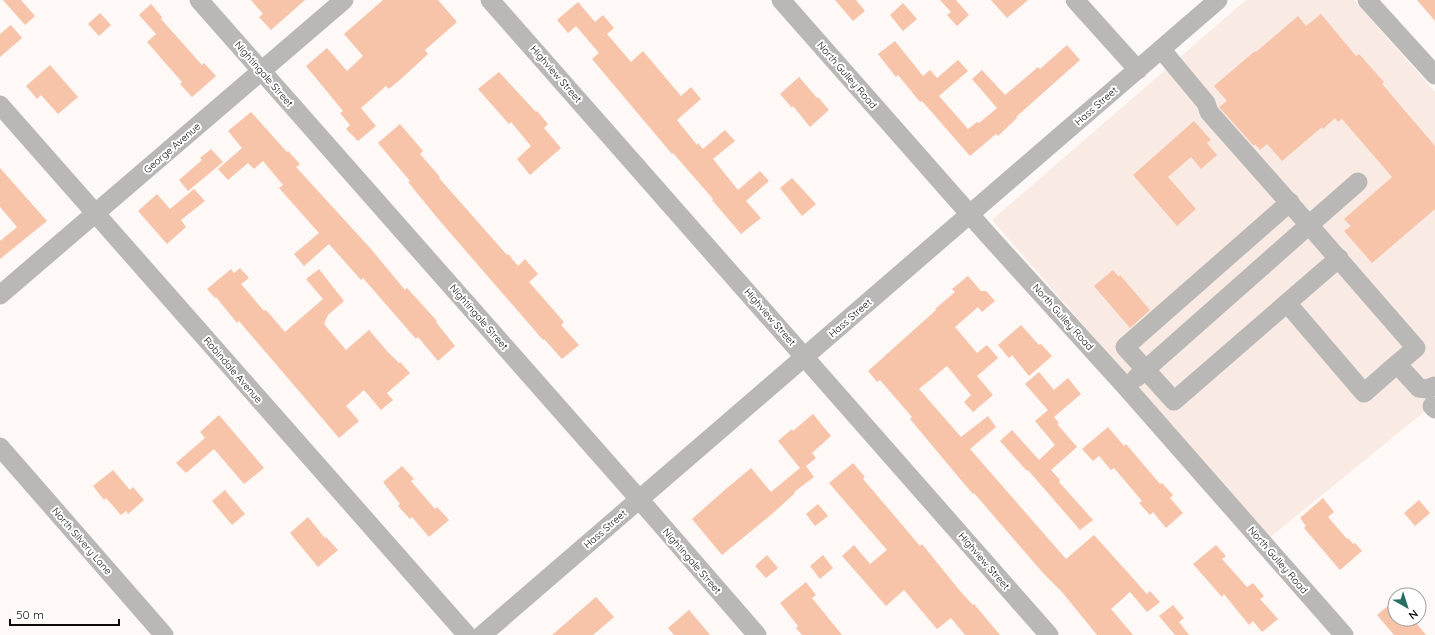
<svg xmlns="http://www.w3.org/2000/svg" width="1435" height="635" viewBox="0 0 1435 635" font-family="Quicksand,sans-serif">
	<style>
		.built { fill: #f9eae3 }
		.building { fill: #f7c4aa }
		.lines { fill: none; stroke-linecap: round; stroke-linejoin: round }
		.minor { stroke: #bab7b7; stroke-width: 19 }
		.labels { text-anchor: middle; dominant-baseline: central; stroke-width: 4; stroke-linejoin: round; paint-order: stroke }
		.street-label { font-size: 10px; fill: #0e0c0b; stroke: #fff }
	</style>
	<rect width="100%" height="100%" fill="#fef9f6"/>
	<path class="built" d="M1246 0H1354L1435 92V403L1269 538 992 220Z"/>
	<path class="building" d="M3 0H21L35 16 25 25Z
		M251 0H305L271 30 259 17 263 14Z
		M383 0H438L457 22 425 50 428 54 402 78 389 89 386 86 361 108 376 126 358 141 346 129 350 125 340 113 343 111 306 66 327 48 347 71 363 56 344 34Z
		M835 0H856L865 11 853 21Z
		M940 0H956L969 15 957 26 947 15 951 12Z
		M991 0H1028L1007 18Z
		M1417 0H1435V21Z
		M578 2 595 22 603 15 614 28 607 34 631 62 643 51 681 96 691 87 701 99 677 120 697 145 698 143 703 149 725 130 735 141 713 159 738 190 760 171 769 181 746 201 761 218 741 234 712 200 713 199 673 153 672 154 592 59 599 53 576 26 568 33 557 20Z
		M903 3 917 19 903 31 890 15Z
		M151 4 162 17 161 19 202 65 204 63 216 76 192 97 180 84 182 82 147 42 156 34 139 15Z
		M100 13 111 25 99 36 88 24Z
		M1321 14 1356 56 1359 54 1384 82 1382 84 1435 146V209L1372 263 1344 231 1351 226 1344 219 1392 177 1342 119 1338 122 1335 118 1323 129 1322 127 1282 161 1267 144 1260 150 1255 144 1254 146 1219 107 1227 101 1214 86 1255 51 1256 52 1298 16 1306 26Z
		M11 25 22 38 0 57V34Z
		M895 41 923 76 930 70 937 78 958 60 968 71 939 96 968 129 977 122 979 123 997 108 972 79 982 70 1005 95 1038 67 1040 69 1067 45 1080 60 1016 117 1017 118 998 136 996 134 970 156 922 101 920 102 898 75 896 77 878 54Z
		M50 65 78 97 58 114 41 95 37 99 26 86Z
		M499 72 536 112 537 111 548 124 544 128 561 148 530 175 517 159 531 146 511 122 509 124 478 89Z
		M799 77 817 98 818 97 829 110 810 127 793 106 792 108 780 94Z
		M251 112 287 152 288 151 300 164 296 167 371 249 405 290 407 288 437 321 436 322 455 346 438 361 418 337 416 339 363 278 361 280 329 244 304 266 294 254 319 233 279 188 283 185 263 161 254 169 248 163 228 180 218 169 242 148 228 131Z
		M1194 121 1211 140 1207 143 1217 155 1201 169 1191 157 1168 177 1196 209 1177 226 1133 175Z
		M400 124 423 151 420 154 440 177 439 178 507 255 508 254 518 266 525 259 538 274 529 282 564 322 561 325 579 345 562 359 544 339 543 340 439 220 408 182 410 181 378 143Z
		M211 149 223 162 188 191 179 180 202 160 200 158Z
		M0 168 47 221 0 259V241L17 227 0 207Z
		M792 178 816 204 802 216 780 188Z
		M194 189 205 201 181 220 186 227 167 244 138 211 157 194 170 209Z
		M240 268 249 278 241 284 264 311 266 310 285 332 323 299 306 279 319 269 344 301 328 315 324 324 346 350 369 330 387 351 399 363 400 362 410 373 387 393 393 400 381 410 364 390 346 406 359 421 339 438 239 321 237 323 216 297 215 298 207 289 231 269 234 273Z
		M1113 270 1119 277 1120 275 1150 310 1130 328 1094 286Z
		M968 276 981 291H986L995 301 982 312 978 307 955 327 977 353 987 345 998 358 977 376 993 395 973 412 964 402 971 395 947 366 919 389 961 437 988 416 996 427 970 449 1066 559 1094 535 1147 594 1150 591 1160 602 1147 612 1130 592 1111 609 1133 635H1097L1062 592 1043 573 974 493 973 494 961 480 910 419 912 417 880 380 877 382 868 371 936 310 935 309 955 292 952 289Z
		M1021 325 1039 345 1041 344 1052 356 1029 376 1012 355 1009 358 998 345Z
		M1039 372 1054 390 1068 378 1081 394 1054 417 1025 384Z
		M1048 410 1059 423 1057 424 1077 447 1051 470 1060 480 1059 482 1093 520 1080 530 1028 470 1027 471 1000 441 1012 430 1039 460 1055 445 1035 421Z
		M813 414 831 436 812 453 816 458 806 466 814 477 794 492 795 493 772 514 722 555 692 519 727 488 751 468 771 492 800 468 778 441 792 429 793 431Z
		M219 415 264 468 244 484 214 449 186 473 176 463 205 438 200 432Z
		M1108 427 1124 446 1126 444 1160 484 1162 483 1173 495 1170 498 1183 513 1166 528 1153 512 1150 515 1139 503 1142 501 1114 468 1111 470 1099 456 1093 461 1082 449Z
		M853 463 865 477 863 479 898 520 920 546 922 544 960 591 973 605 974 604 1000 635H965L951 618 937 629 904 590 886 606 842 556 854 545 870 564 887 550 829 483Z
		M402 466 414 479 411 481 435 509 437 507 449 520 429 537 412 517 410 519 398 506 400 504 383 482Z
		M113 470 130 490 133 487 144 500 128 514 126 511 121 515 106 498 104 500 93 486Z
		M225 490 245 514 232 525 212 501Z
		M1323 498 1334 512 1328 517 1347 539 1348 538 1353 544 1355 543 1362 551 1340 570 1304 528 1306 526 1300 518Z
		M1419 500 1430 513 1415 526 1404 513Z
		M818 504 828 516 815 526 806 514Z
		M308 517 325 538 326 537 338 550 318 567 290 533Z
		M1216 545 1226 556 1222 559 1247 587 1253 583 1264 596 1260 599 1278 619 1262 632 1253 621 1249 625 1224 594 1222 597 1193 564Z
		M767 555 778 568 766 578 755 566Z
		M823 555 833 568 820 579 810 566Z
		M806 582 816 595 812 598 842 635H802L796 628 798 626 780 603Z
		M596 597 614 617 593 635H552Z
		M1395 600V619H1413L1426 635H1394L1377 615Z
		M1173 605 1184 618 1179 622 1189 635H1175L1159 616Z
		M689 610 701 624 710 635H674L668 628Z"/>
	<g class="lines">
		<path class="minor" d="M199 0 639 499 757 635
			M490 0 1049 635
			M781 0 988 235 1126 387 1344 635
			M1075 0 1138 70
			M1367 0 1435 75
			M1161 49 1206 103 1209 112 1309 225 1358 182
			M0 105 467 635
			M1290 202 1125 347 1174 401 1287 303 1364 393 1397 364
			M0 295 344 0
			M1287 303 1339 258
			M1136 378 1309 225 1416 348 1397 364 1419 388 1427 389 1435 386
			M1432 406 1435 409
			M0 447 164 635
			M482 635 1218 0"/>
	</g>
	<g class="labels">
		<g class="street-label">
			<text transform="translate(264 74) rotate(49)">Nightingale Street</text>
			<text transform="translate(556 74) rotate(49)">Highview Street</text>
			<text transform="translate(847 75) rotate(49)">North Gulley Road</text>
			<text transform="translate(1096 106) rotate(-41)">Hass Street</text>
			<text transform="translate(172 148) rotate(-41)">George Avenue</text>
			<text transform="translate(479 317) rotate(49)">Nightingale Street</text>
			<text transform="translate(770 317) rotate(49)">Highview Street</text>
			<text transform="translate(1063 317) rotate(48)">North Gulley Road</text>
			<text transform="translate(850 318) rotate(-41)">Hass Street</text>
			<text transform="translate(233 370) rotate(49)">Robindale Avenue</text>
			<text transform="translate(605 529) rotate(-41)">Hass Street</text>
			<text transform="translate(82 541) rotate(49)">North Silvery Lane</text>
			<text transform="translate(1278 560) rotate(49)">North Gulley Road</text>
			<text transform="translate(692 561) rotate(49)">Nightingale Street</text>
			<text transform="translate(984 561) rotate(49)">Highview Street</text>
		</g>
	</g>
	<g transform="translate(1407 607) rotate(141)"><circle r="19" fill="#ffffff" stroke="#9f9e9d"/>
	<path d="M0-3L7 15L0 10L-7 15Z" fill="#276e63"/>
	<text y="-6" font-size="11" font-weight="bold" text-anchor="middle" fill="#0e0c0b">N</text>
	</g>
	<path d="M10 619v6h109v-6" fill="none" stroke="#0e0c0b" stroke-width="2"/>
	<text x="16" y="619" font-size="12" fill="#0e0c0b" stroke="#ffffff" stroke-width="3" paint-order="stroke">50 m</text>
</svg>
